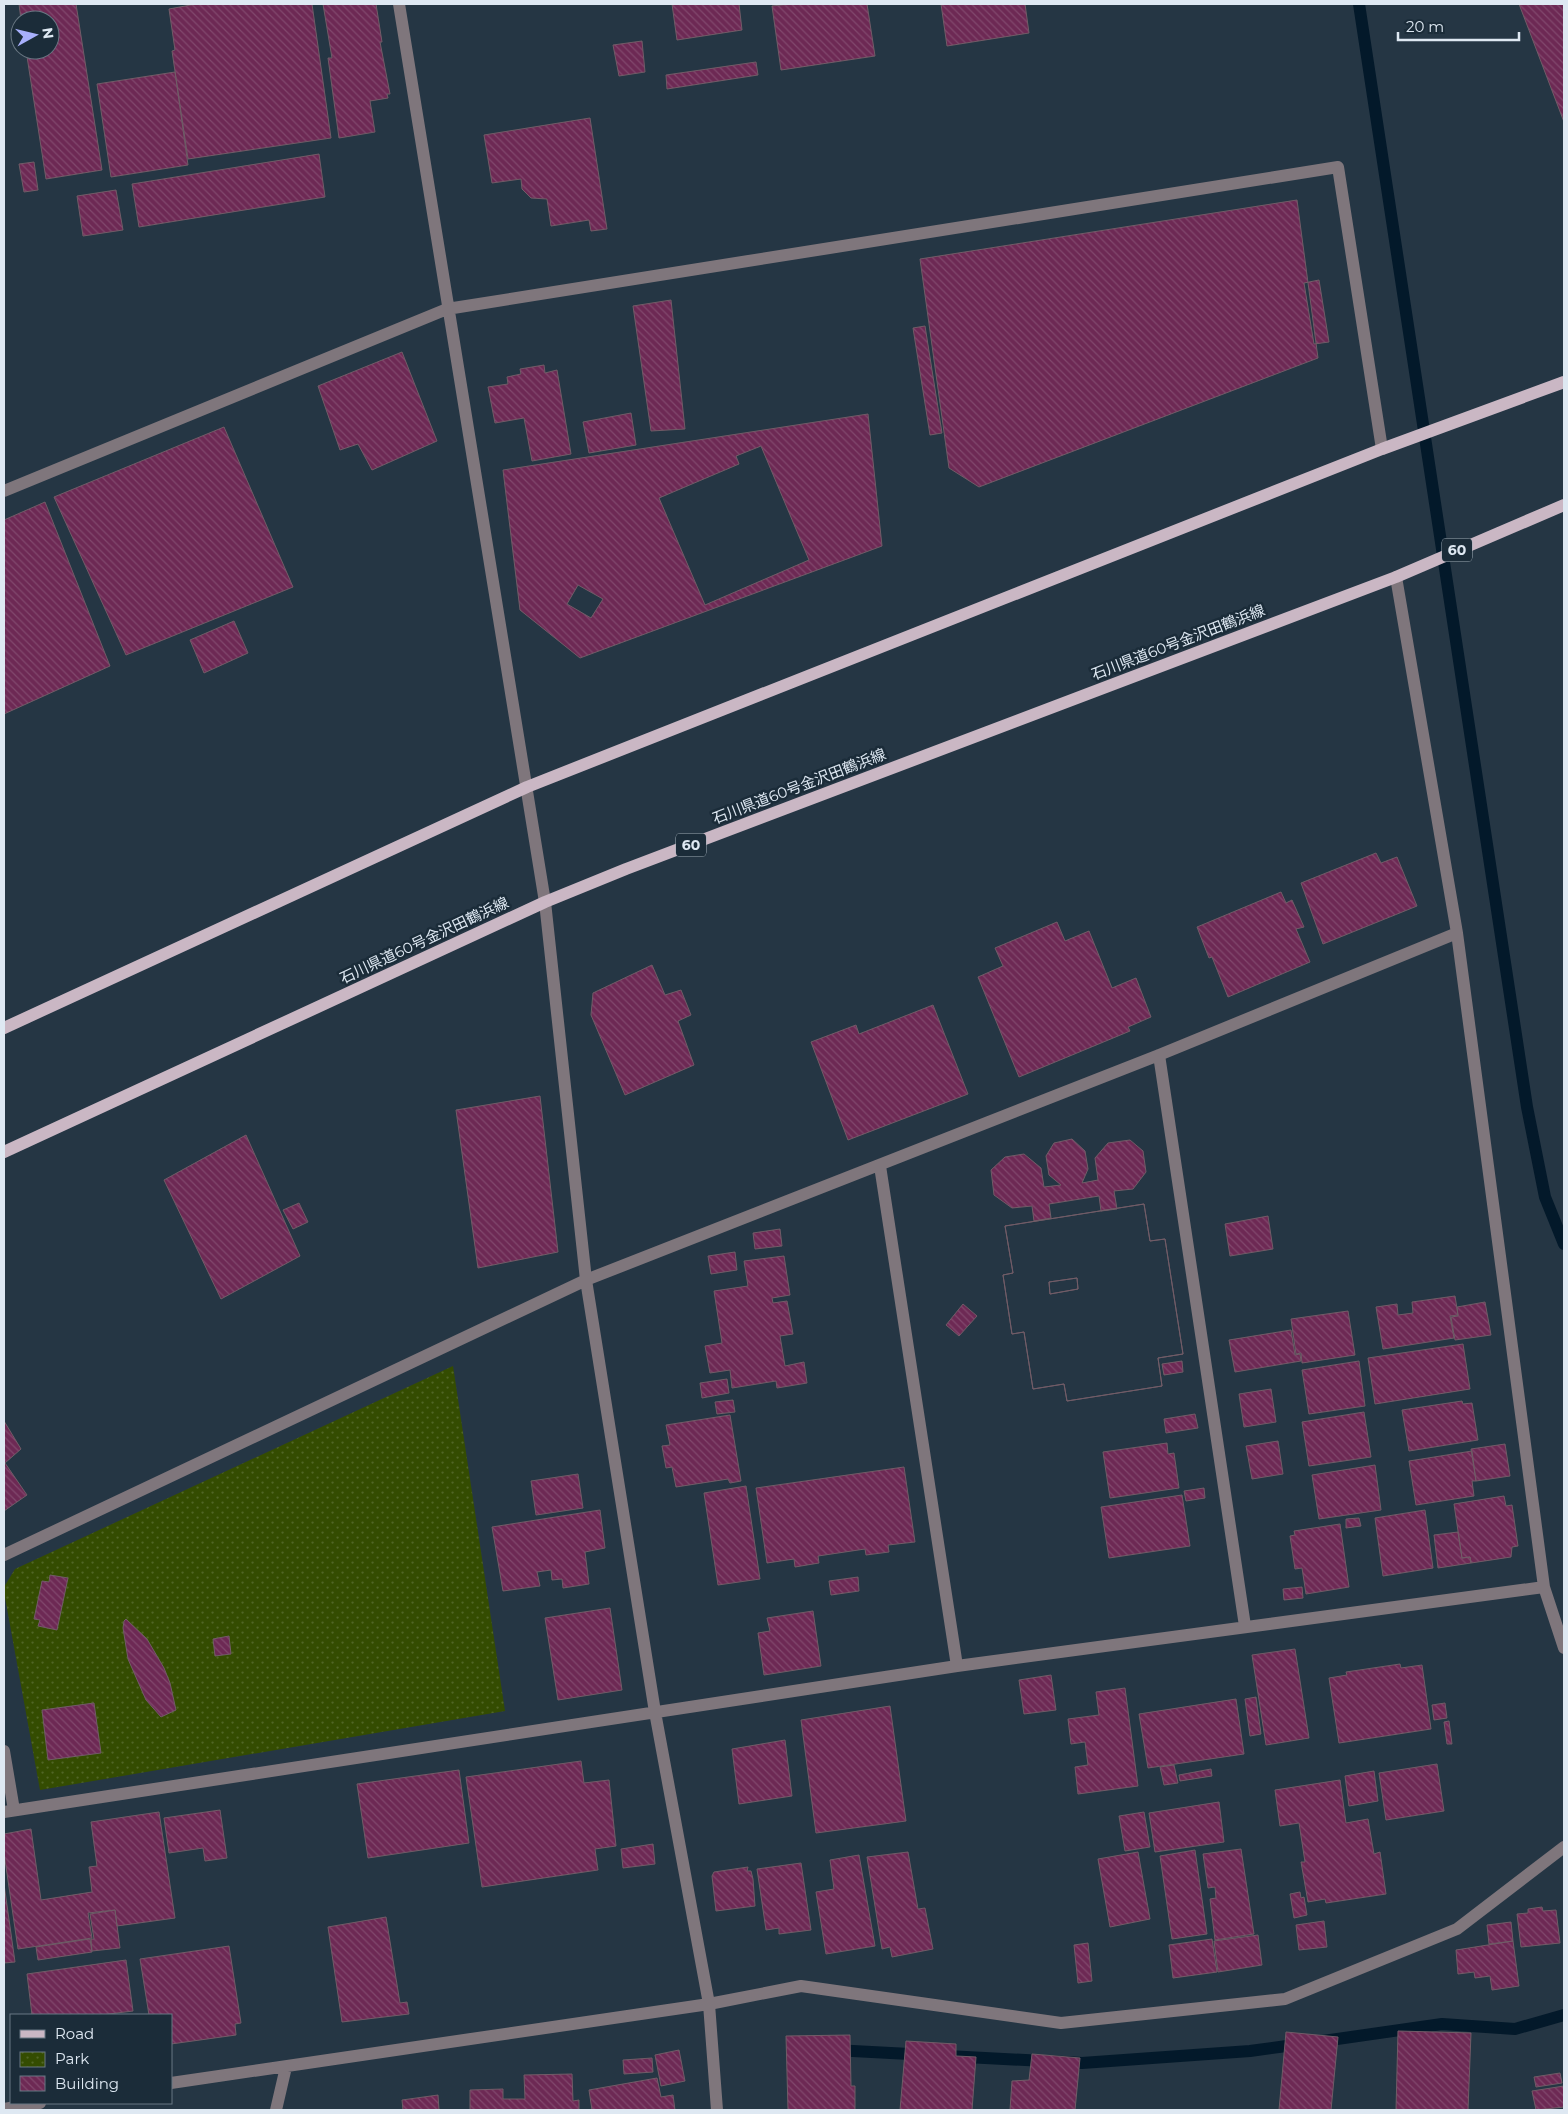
<svg xmlns="http://www.w3.org/2000/svg" width="1568" height="2114" viewBox="0 0 1568 2114" font-family="Montserrat,'Noto Sans JP',sans-serif">
	<style>
		.park { fill: url(#park-dots) }
		.lines { fill: none; stroke-linecap: round; stroke-linejoin: round }
		.stream { stroke: #03192a; stroke-width: 12 }
		.building { fill: url(#building-back-hatch); stroke: #715c67; fill-rule: evenodd }
		.minor { stroke: #7f767c; stroke-width: 12 }
		.major { stroke: #cab7c4; stroke-width: 12 }
		.labels { text-anchor: middle; dominant-baseline: central; stroke-width: 5; stroke-linejoin: round; paint-order: stroke }
		.shield { fill: #1b2c39; stroke: #a4b0ba; stroke-width: 1 }
		.shield-label { font-size: 14px; font-weight: bold; fill: #dee8f2 }
		.street-label { font-size: 15px; fill: #dee8f2; stroke: #1b2c39 }
	</style>
	<defs>
		<pattern id="park-dots" width="8" height="8" patternUnits="userSpaceOnUse" patternTransform="scale(1.25)"><rect width="8" height="8" fill="#344c01"/><path d="M2 2h.1M6 6h.1" fill="none" stroke="#516626" stroke-width="1.8" stroke-linecap="round"/></pattern>
		<pattern id="building-back-hatch" width="6" height="6" patternUnits="userSpaceOnUse" patternTransform="scale(1.25)"><rect width="6" height="6" fill="#6d2954"/><path d="M-1 5l2 2M0 0l6 6M5-1l2 2" fill="none" stroke="#81486d"/></pattern>
	</defs>
	<rect width="100%" height="100%" fill="#253644"/>
	<path class="park" d="M453 1366 505 1711 40 1790 4 1592V1587L15 1569Z"/>
	<g class="lines">
		<path class="stream" d="M1359 4 1527 1107 1545 1197 1564 1244
			M1323 2041 1442 2024 1515 2029 1564 2015
			M834 2050 1082 2063 1250 2051 1301 2044"/>
	</g>
	<path class="building" d="M19 4H76L102 170 46 179 26 50H50V20H21Z
		M196 4H312L331 138 188 159 172 51 175 50 169 9Z
		M323 4H376L382 42H380L390 94H387L388 98 370 101 375 132 339 138 328 58H332Z
		M672 4H739L742 30 677 40Z
		M791 4H867L875 56 781 70 772 6Z
		M941 4H1025L1029 33 947 46Z
		M1519 4H1564V122Z
		M642 41 645 72 619 76 613 45Z
		M756 62 758 75 667 89 666 75Z
		M175 72 188 165 111 177 97 84Z
		M590 118 607 229 591 231 589 220 551 226 547 199 531 198 522 189 521 179 492 183 484 135Z
		M319 154 325 197 139 227 132 184Z
		M34 162 38 190 24 192 19 164Z
		M116 190 123 230 83 236 77 196Z
		M1297 200 1318 358 979 487 949 468 920 259Z
		M1319 280 1329 342 1314 344 1304 283Z
		M671 300 685 429 651 431 633 306Z
		M925 326 942 433 930 435 913 328Z
		M402 352 437 441 372 470 358 444 340 450 318 386Z
		M544 365 545 373 557 370 571 454 532 461 524 418 495 423 488 387 508 384 507 377 521 374 520 369Z
		M631 413 636 445 589 453 583 422Z
		M868 414 882 546 580 658 520 610 503 470Z
		M224 427 293 587 126 655 54 497Z
		M761 446 809 560 705 605 659 498 739 464 736 456Z
		M45 502 110 666 4 714V520Z
		M578 585 603 599 591 618 567 604Z
		M234 621 248 653 204 673 190 640Z
		M1376 853 1381 863 1397 857 1417 906 1323 944 1301 883Z
		M1281 892 1286 903 1292 900 1304 927 1296 929 1310 962 1228 997 1212 957 1209 958 1197 927Z
		M1057 922 1065 941 1089 931 1112 988 1136 978 1151 1017 1128 1027 1130 1031 1019 1077 978 977 1003 966 995 948Z
		M652 965 665 995 681 990 691 1015 678 1021 694 1065 625 1095 591 1015 593 993Z
		M933 1005 968 1094 848 1140 811 1042 856 1025 859 1034Z
		M540 1096 558 1252 478 1268 456 1110Z
		M246 1135 300 1256 221 1299 164 1180Z
		M1072 1139 1085 1151 1088 1169 1082 1183 1098 1180 1095 1158 1108 1143 1130 1140 1143 1151 1146 1172 1133 1189 1114 1191 1117 1209 1101 1211 1099 1196 1049 1204 1051 1218 1034 1221 1032 1206 1012 1208 994 1195 991 1170 1005 1157 1024 1154 1041 1168 1044 1187 1061 1185 1049 1175 1046 1156 1054 1143Z
		M299 1203 308 1222 293 1229 283 1210Z
		M1144 1204 1150 1241 1165 1239 1183 1354 1158 1358 1162 1386 1067 1401 1064 1384 1033 1389 1024 1332 1012 1334 1003 1275 1013 1273 1005 1226ZM1077 1278 1078 1289 1050 1294 1049 1282Z
		M1144 1204 1150 1241 1165 1239 1183 1354 1158 1358 1162 1386 1067 1401 1064 1384 1033 1389 1024 1332 1012 1334 1003 1275 1013 1273 1005 1226Z
		M1268 1216 1273 1249 1230 1256 1225 1224Z
		M780 1229 782 1246 755 1249 753 1233Z
		M735 1252 737 1270 711 1274 708 1256Z
		M784 1256 790 1295 772 1298 773 1303 787 1301 793 1334 780 1336 785 1366 804 1362 807 1383 777 1388 776 1381 732 1388 730 1370 710 1373 705 1346 722 1343 714 1291 748 1286 744 1261Z
		M1077 1278 1078 1289 1050 1294 1049 1282Z
		M1455 1296 1458 1315 1450 1316 1454 1338 1383 1349 1376 1307 1397 1304 1398 1315 1413 1313 1412 1302Z
		M1485 1302 1491 1335 1455 1340 1451 1317 1458 1316 1457 1307Z
		M963 1304 977 1316 959 1336 946 1325Z
		M1348 1311 1355 1355 1302 1363 1301 1353 1296 1354 1291 1319Z
		M1291 1330 1295 1355 1300 1354 1301 1361 1235 1372 1229 1340Z
		M1463 1344 1470 1389 1375 1404 1368 1358Z
		M1182 1361 1183 1372 1164 1375 1162 1364Z
		M1359 1361 1365 1406 1309 1414 1302 1370Z
		M727 1379 729 1393 702 1398 700 1383Z
		M1271 1389 1276 1422 1244 1427 1239 1394Z
		M733 1400 735 1412 717 1414 715 1402Z
		M1462 1401 1463 1404 1472 1403 1478 1440 1409 1451 1402 1410Z
		M1364 1412 1371 1457 1309 1466 1302 1422Z
		M1195 1414 1198 1428 1166 1433 1164 1419Z
		M730 1415 741 1481 730 1483 728 1479 676 1487 672 1467 666 1468 662 1446 670 1445 666 1425Z
		M4 1421 21 1449 5 1463 27 1495 4 1511Z
		M1278 1441 1283 1474 1252 1479 1246 1446Z
		M1167 1443 1168 1454 1174 1453 1179 1488 1110 1498 1103 1452Z
		M1505 1444 1510 1476 1476 1481 1471 1449Z
		M1472 1451 1476 1481H1472L1474 1496 1416 1505 1409 1461Z
		M1375 1465 1381 1510 1319 1519 1312 1475Z
		M904 1467 915 1542 888 1545 889 1552 866 1555 865 1549 818 1556 819 1563 795 1567 794 1559 767 1563 756 1488Z
		M578 1474 583 1508 536 1515 531 1481Z
		M746 1486 760 1579 718 1585 704 1493Z
		M1204 1488 1205 1498 1186 1501 1184 1491Z
		M1182 1495 1190 1546 1109 1558 1101 1507Z
		M1504 1496 1506 1506 1512 1505 1518 1546 1512 1547 1511 1557 1471 1563 1470 1557 1462 1558 1454 1504Z
		M600 1510 605 1548 585 1552 589 1584 563 1588 562 1579 552 1580 551 1570 537 1572 540 1586 503 1591 492 1527Z
		M1425 1510 1433 1568 1383 1576 1375 1518Z
		M1359 1518 1361 1526 1346 1528V1519Z
		M1340 1524 1349 1587 1306 1594 1302 1568 1295 1569 1290 1536 1295 1535 1294 1531Z
		M1458 1532 1462 1558 1470 1557 1471 1563 1438 1568 1434 1535Z
		M50 1575 68 1578 57 1630 38 1626 40 1620 34 1619 42 1581 49 1582Z
		M858 1577 859 1591 831 1595 829 1581Z
		M1302 1587 1303 1598 1284 1600 1283 1589Z
		M610 1608 622 1690 558 1700 545 1618Z
		M813 1611 821 1666 764 1675 758 1633 770 1631 767 1618Z
		M126 1619 147 1639 164 1668 170 1683 176 1710 161 1717 146 1700 128 1659 123 1628 124 1621Z
		M229 1636 231 1654 215 1656 213 1639Z
		M1295 1649 1309 1738 1266 1745 1252 1655Z
		M1400 1664 1401 1668 1422 1665 1431 1729 1339 1743 1329 1678 1347 1675 1346 1672Z
		M1051 1675 1056 1710 1024 1714 1019 1680Z
		M1125 1688 1138 1786 1078 1794 1075 1767 1088 1765 1085 1742 1071 1744 1068 1719 1099 1715 1096 1692Z
		M1256 1697 1261 1734 1250 1736 1245 1699Z
		M1236 1699 1244 1754 1148 1768 1139 1714Z
		M94 1703 101 1753 48 1760 42 1710Z
		M1445 1703 1447 1718 1434 1720 1432 1705Z
		M890 1706 906 1821 816 1833 801 1720Z
		M1449 1721 1452 1744H1447L1444 1722Z
		M785 1740 792 1796 739 1804 732 1749Z
		M581 1761 584 1783 609 1780 616 1846 595 1849 598 1870 482 1887 466 1777Z
		M1437 1764 1444 1811 1386 1820 1379 1773Z
		M1174 1765 1178 1783 1164 1785 1160 1767Z
		M1211 1769 1212 1776 1180 1781 1179 1775Z
		M459 1770 469 1843 368 1858 357 1784Z
		M1374 1771 1378 1801 1349 1806 1345 1776Z
		M1340 1780 1346 1823 1368 1819 1374 1854 1380 1852 1386 1894 1326 1903 1325 1899 1308 1902 1301 1862H1305L1299 1823 1280 1826 1275 1790Z
		M1219 1802 1224 1842 1155 1852 1149 1813Z
		M220 1810 227 1858 205 1861 203 1848 169 1853 164 1818Z
		M159 1812 175 1918 117 1926 115 1910 88 1913 92 1938 18 1949 4 1853V1834L31 1829 41 1900 92 1892 89 1867 97 1866 91 1822Z
		M1144 1812 1150 1847 1125 1851 1119 1816Z
		M653 1844 655 1864 623 1868 621 1849Z
		M1241 1849 1254 1934 1215 1940 1210 1899 1216 1898 1215 1887 1208 1888 1203 1854Z
		M1195 1850 1207 1934 1172 1939 1160 1856Z
		M908 1852 918 1909 925 1908 933 1949 892 1957 890 1947 882 1949 867 1857Z
		M1138 1852 1150 1919 1110 1927 1098 1859Z
		M859 1855 875 1946 826 1954 816 1892 834 1889 830 1860Z
		M801 1863 811 1930 779 1934V1928L766 1930 757 1869Z
		M748 1867 747 1871H751L753 1879 755 1906 716 1911 712 1876 714 1872Z
		M4 1884 15 1962 4 1963Z
		M1300 1892 1301 1898 1304 1897 1307 1915 1294 1918 1290 1894Z
		M1542 1907 1543 1911 1556 1910 1560 1943 1521 1947 1517 1914 1528 1913V1909Z
		M115 1910 120 1948 92 1951 91 1939H94L90 1914Z
		M386 1917 400 2003 407 2002 409 2014 342 2022 328 1927Z
		M1324 1921 1327 1947 1299 1950 1296 1925Z
		M1511 1922 1513 1941 1489 1944 1487 1925Z
		M1258 1935 1262 1965 1218 1972 1214 1941Z
		M90 1939 92 1952 38 1960 36 1947Z
		M1212 1939 1217 1972 1173 1978 1169 1945Z
		M1513 1941 1519 1986 1492 1990 1490 1976 1475 1978 1474 1972 1458 1974 1456 1950Z
		M1088 1943 1092 1981 1078 1983 1074 1945Z
		M229 1946 241 2023 235 2024 236 2035 171 2044V2015H149L140 1959Z
		M126 1960 133 2011 101 2015H32L27 1974Z
		M1398 2031 1471 2033 1468 2110H1396Z
		M1286 2032 1338 2037 1331 2110H1279Z
		M850 2035 851 2086H855V2110H788L786 2036Z
		M906 2041 956 2044V2056L976 2057 972 2110H889H900Z
		M679 2050 685 2081 661 2086 655 2055Z
		M1032 2054 1080 2058 1075 2110H1010L1012 2081 1029 2080Z
		M652 2058 653 2072 624 2074 623 2060Z
		M1560 2073 1562 2083 1536 2087 1534 2077Z
		M572 2074 573 2101 579 2100V2110H470V2090L503 2089V2099H525L524 2075Z
		M657 2078 661 2097 673 2095 675 2110H592L589 2090Z
		M1564 2086V2107L1536 2110 1532 2091Z
		M438 2095 439 2110H403L402 2100Z"/>
	<g class="lines">
		<path class="minor" d="M399 4 545 902 586 1280 655 1712 709 2004 717 2110
			M4 491 447 309 1338 167 1382 449
			M1396 577 1457 933
			M1159 1055 1245 1626
			M880 1166 957 1666
			M4 1555 586 1280 1159 1055 1457 933 1544 1587 1564 1648
			M4 1751 14 1810
			M4 1812 957 1666 1544 1587
			M171 2083 709 2004 801 1986 1061 2023 1285 1999 1457 1929 1564 1847
			M4 2109 40 2103
			M276 2110 286 2067"/>
		<path class="major" d="M4 1028 527 787 1382 449 1564 382
			M4 1152 545 902 626 869 1396 577 1564 505"/>
	</g>
	<g class="labels">
		<g class="shield">
			<rect x="1442" y="538.5" width="30" height="23" rx="4"/>
			<rect x="676" y="833.5" width="30" height="23" rx="4"/>
		</g>
		<g class="shield-label">
			<text x="1457" y="550">60</text>
			<text x="691" y="845">60</text>
		</g>
		<g class="street-label">
			<text transform="translate(1178 642) rotate(-21)">石川県道60号金沢田鶴浜線</text>
			<text transform="translate(799 786) rotate(-21)">石川県道60号金沢田鶴浜線</text>
			<text transform="translate(424 940) rotate(-25)">石川県道60号金沢田鶴浜線</text>
		</g>
	</g>
	<rect width="1568" height="2114" fill="none" stroke="#dee8f2" stroke-width="10"/>
	<rect x="10" y="2014" width="162" height="90" fill="#1b2c39" stroke="#697783"/>
	<rect x="20" y="2030" width="25" height="8" fill="#cab7c4" stroke="#697783"/>
	<text x="55" y="2039" font-size="15" fill="#dee8f2">Road</text>
	<rect x="20" y="2052" width="25" height="15" fill="url(#park-dots)" stroke="#697783"/>
	<text x="55" y="2064" font-size="15" fill="#dee8f2">Park</text>
	<rect x="20" y="2076" width="25" height="15" fill="url(#building-back-hatch)" stroke="#697783"/>
	<text x="55" y="2089" font-size="15" fill="#dee8f2">Building</text>
	<g transform="translate(35 35) rotate(82)"><circle r="24" fill="#1b2c39" stroke="#697783"/>
	<path d="M0-4L9 19L0 12L-9 19Z" fill="#a8b0fc"/>
	<text y="-8" font-size="14" font-weight="bold" text-anchor="middle" fill="#dee8f2">N</text>
	</g>
	<path d="M1398 32v8h121v-8" fill="none" stroke="#dee8f2" stroke-width="2.5"/>
	<text x="1406" y="32" font-size="15" fill="#dee8f2" stroke="#1b2c39" stroke-width="4" paint-order="stroke">20 m</text>
</svg>
